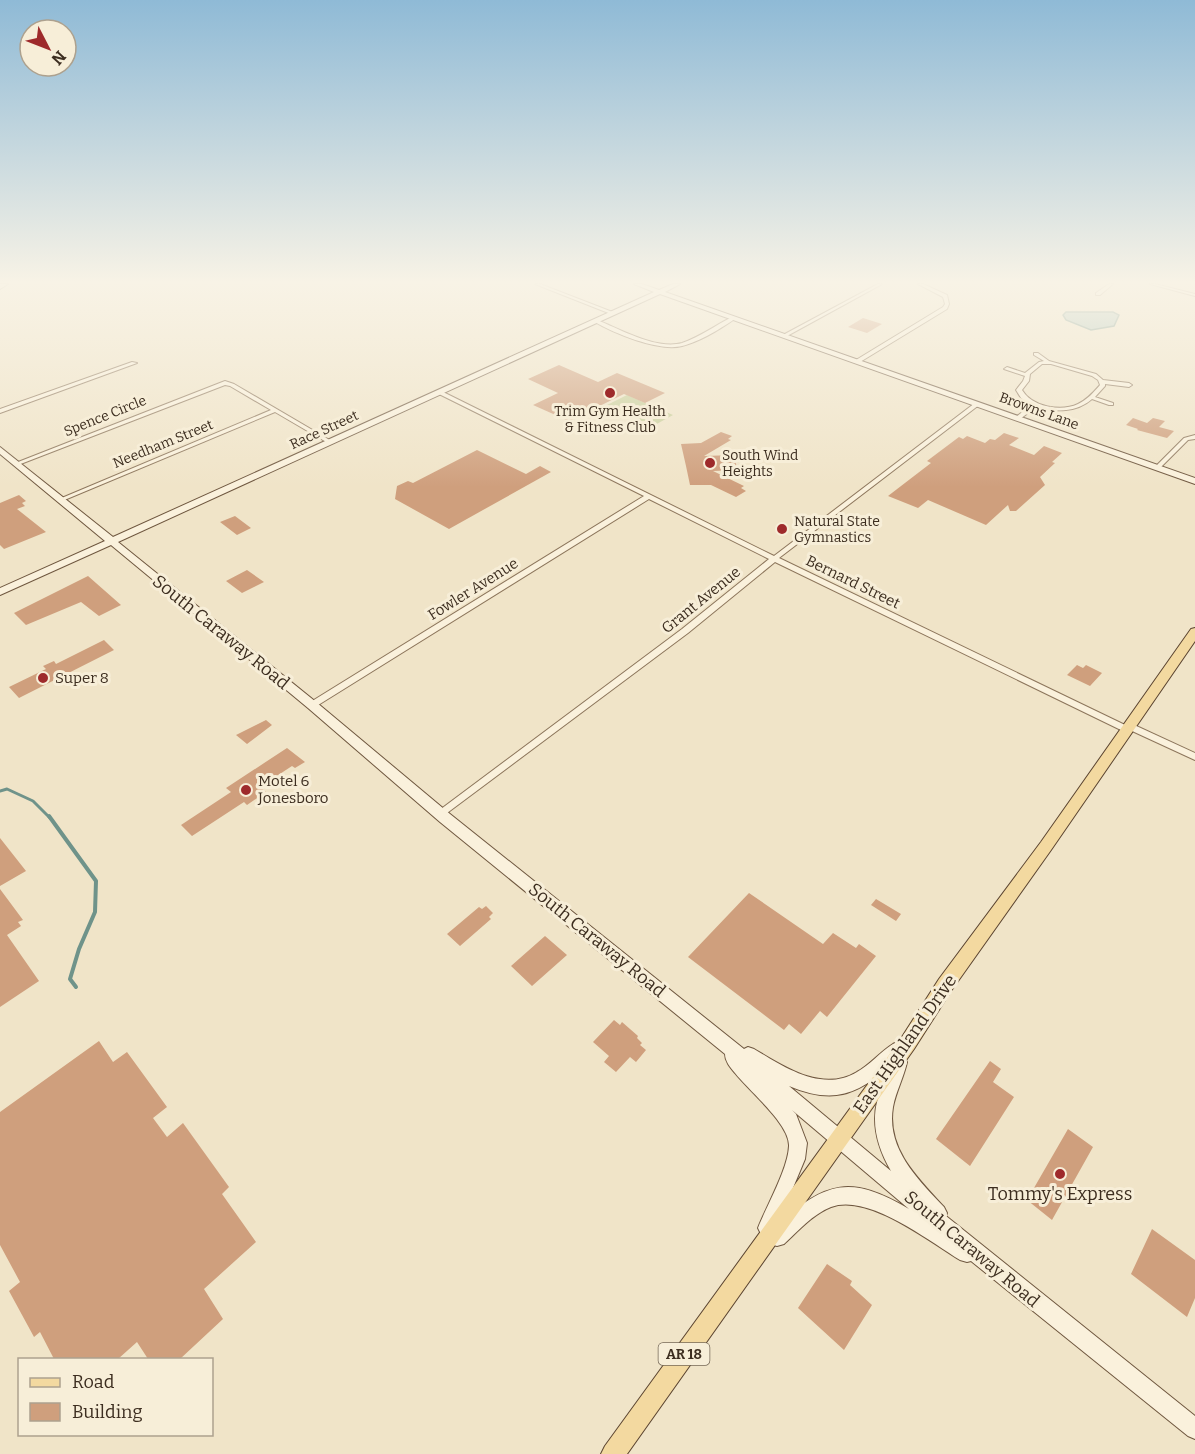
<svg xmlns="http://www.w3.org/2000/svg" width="1195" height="1454" viewBox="0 0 1195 1454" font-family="Bitter,serif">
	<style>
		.green { fill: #c9cf9b }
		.water { fill: #a9c4bc; stroke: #6f938a; stroke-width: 1.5 }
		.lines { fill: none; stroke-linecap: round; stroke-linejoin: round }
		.stream-far1 { stroke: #6f938a; stroke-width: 3 }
		.stream { stroke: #6f938a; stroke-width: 4 }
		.building { fill: #cf9f7d }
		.street-casing { stroke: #8d765c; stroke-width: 2 }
		.secondary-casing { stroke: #6f573f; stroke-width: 2 }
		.primary-casing { stroke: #5b4430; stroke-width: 2 }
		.street { fill: #faf1dc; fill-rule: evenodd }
		.secondary { fill: #faf1dc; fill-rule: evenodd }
		.primary { fill: #f3d9a0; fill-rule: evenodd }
		.poi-dot { fill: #9e2a2b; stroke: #f7eed8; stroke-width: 2 }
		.labels { text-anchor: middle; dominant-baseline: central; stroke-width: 6; stroke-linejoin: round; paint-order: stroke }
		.far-poi-label { font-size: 14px; fill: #3d2e20; stroke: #f7eed8; text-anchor: start }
		.far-street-label { font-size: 14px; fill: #3d2e20; stroke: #f7eed8 }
		.shield { fill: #f7eed8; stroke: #756857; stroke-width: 1.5 }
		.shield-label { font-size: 14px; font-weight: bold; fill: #3d2e20 }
		.street-label { font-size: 15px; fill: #3d2e20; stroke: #f7eed8 }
		.poi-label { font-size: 15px; fill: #3d2e20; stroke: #f7eed8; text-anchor: start }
		.near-street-label { font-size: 18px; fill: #3d2e20; stroke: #f7eed8 }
		.near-poi-label { font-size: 18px; fill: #3d2e20; stroke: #f7eed8 }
	</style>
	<rect width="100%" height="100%" fill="#f0e4c8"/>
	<path class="green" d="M627 395 673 415 653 426 628 415 620 419 599 409Z"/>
	<path class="water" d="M1066 312H1113L1119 315 1114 326 1091 330 1066 320 1063 315Z"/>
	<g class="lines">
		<path class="stream-far1" d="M0 791 7 789 33 801 50 818"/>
		<path class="stream" d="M49 816 96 881 95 912 79 949 70 979 76 987"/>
	</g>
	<path class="building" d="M863 318 882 324 867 333 848 327Z
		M559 365 598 382 617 373 665 393 645 403 624 394 569 421 533 405 558 393 528 379Z
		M1133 418 1147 423 1153 418 1165 421 1159 427 1174 431 1167 438 1137 430 1138 429 1126 425Z
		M721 432 732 436 728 439 731 440 704 456 733 455 738 470 713 471 744 486 741 488 746 491 736 497 711 485H690L686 466 681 444 701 443Z
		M1004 433 1019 438 1009 445 1034 455 1044 446 1062 453 1052 462 1055 463 1040 477 1045 485 1016 511H1010L1008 505 986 525 928 500 918 508 888 496 931 463 927 461 959 437 963 439 967 436 985 443 990 439 995 440Z
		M477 450 526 474 540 466 551 472 449 529 395 499 397 486 408 481 413 483Z
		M19 495 26 501 22 503 25 506 17 509 46 532 4 549 0 545V503Z
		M235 516 251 528 237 535 220 522Z
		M247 570 264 582 242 593 226 581Z
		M88 576 121 605 99 616 81 602 26 625 14 613Z
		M104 640 114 650 19 698 9 687 46 669 43 666 54 661 56 664Z
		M1077 665 1083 668 1086 665 1102 673 1090 686 1067 675Z
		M266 720 272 725 247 744 236 735Z
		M287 748 305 762 295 768 292 766 260 787 266 792 247 805 244 802 192 836 181 825 231 792 226 788Z
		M0 838 26 871 0 886Z
		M0 889 23 920 18 922 21 926 7 935 39 981 0 1007Z
		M749 893 823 944 833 933 856 948 859 944 876 956 827 1017 820 1011 801 1034 789 1024 784 1030 688 957Z
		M876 899 901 914 896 921 871 905Z
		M486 906 493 913 489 917 491 919 460 946 447 934 479 907 482 909Z
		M545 936 567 955 532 986 511 966Z
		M614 1020 620 1025 622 1022 638 1036 637 1038 642 1043 640 1045 646 1050 636 1062 630 1057 616 1072 604 1062 609 1056 593 1042Z
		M99 1041 113 1062 127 1052 167 1107 153 1118 167 1137 183 1123 229 1187 222 1194 256 1242 204 1289 223 1319 180 1359H148L137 1342 118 1359H54L40 1332 34 1337 9 1291 20 1282 0 1245V1112Z
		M990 1061 1001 1069 993 1082 1014 1097 970 1166 936 1139Z
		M1068 1129 1093 1147 1052 1220 1027 1200Z
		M1152 1229 1195 1260V1298L1187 1317 1131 1274Z
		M827 1264 852 1281 850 1285 872 1305 844 1350 798 1308Z"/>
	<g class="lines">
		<defs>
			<path id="street" d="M535 284H540L615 313 611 314Z
				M878 284H882L787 336 783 335Z
				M918 284H923L947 295 949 304 947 309 860 362H856V360L943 307 945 304 943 297Z
				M1109 284H1113L1100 295H1096V293Z
				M1150 284H1155L1195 294V296Z
				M732 317 736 318C722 328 699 342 682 346 659 352 613 333 593 321L597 320C620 329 656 350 682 343 700 337 716 325 732 317Z
				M1034 353H1038L1049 361 1096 374 1103 380 1129 383 1132 385 1129 387 1105 384V386L1095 397 1113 403V405H1109L1092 399C1076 413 1056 412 1036 407L1020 419H1016V417L1031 405 1021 398 1016 390 1023 381 1025 376 1004 369 1007 367 1025 373 1039 362 1044 361 1034 355ZM1042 364H1051L1092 376 1098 380 1100 385C1094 392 1087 400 1078 404 1061 412 1032 407 1022 390L1029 381 1030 374Z
				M132 362 137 363 0 413V409Z
				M225 381 234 384 333 442 328 443 275 412 62 501H58L57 500 271 410 230 386 225 385 18 465 13 464Z
				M437 391H441L774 556 975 403H979V405L779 558 1125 725 1129 723 1132 724 1195 753V760L1130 730 1126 732 1123 731 775 562 688 633 443 816 440 818 437 816 435 814 437 812 682 629 769 559 649 499 315 707H309L308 705 309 703 644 496 437 393Z
				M1195 435V439L1188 440 1159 469H1155V467L1184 438Z"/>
			<path id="secondary" d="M0 284H8L0 289Z
				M634 284H642L659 290 673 284H680L665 292 1195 478V484L660 294 118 542 316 702 450 814 744 1049 748 1047 754 1049C784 1067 822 1093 857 1072 870 1065 880 1052 893 1044L899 1041 905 1044 907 1049 903 1056 907 1062C904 1077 896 1091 893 1107 886 1149 918 1179 944 1207L947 1213 946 1216 1195 1416V1439L1188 1436 971 1261 967 1262 960 1260C929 1241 868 1193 831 1207 813 1214 798 1231 784 1244L777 1246 770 1244 768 1237 761 1234 758 1228C767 1205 788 1169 789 1146 790 1124 749 1091 735 1073 730 1067 725 1061 725 1054L440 822 308 708 111 545 0 595V588L105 541 0 454V447L113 537 654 292ZM890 1066C886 1078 880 1090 877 1102 871 1127 879 1150 891 1171L789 1086C832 1104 856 1096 890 1066ZM792 1110 909 1209C851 1175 827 1181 778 1224L805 1159 807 1143 796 1114Z"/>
			<path id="primary" d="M1195 628V641L1051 850 951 991 914 1049 627 1454H601L605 1446 902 1037 939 979 1041 842 1191 629Z"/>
		</defs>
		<use href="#street" class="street-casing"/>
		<use href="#secondary" class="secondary-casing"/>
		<use href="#primary" class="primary-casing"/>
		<use href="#street" class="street"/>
		<use href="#secondary" class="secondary"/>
		<use href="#primary" class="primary"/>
	</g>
	<linearGradient id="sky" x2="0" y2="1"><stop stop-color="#8fbad6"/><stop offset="0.58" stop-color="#f8f3e6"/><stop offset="1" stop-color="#f8f3e6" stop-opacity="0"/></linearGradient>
	<rect width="1195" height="487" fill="url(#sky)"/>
	<g class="poi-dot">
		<circle cx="610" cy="393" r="6"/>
		<circle cx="710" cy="463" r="6"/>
		<circle cx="782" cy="529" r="6"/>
		<circle cx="43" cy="678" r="6"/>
		<circle cx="246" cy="790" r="6"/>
		<circle cx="1060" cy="1174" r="6"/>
	</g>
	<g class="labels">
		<g class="far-poi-label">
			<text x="610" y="411" text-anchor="middle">Trim Gym Health<tspan x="610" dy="16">&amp; Fitness Club</tspan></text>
			<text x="722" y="455">South Wind<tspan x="722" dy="16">Heights</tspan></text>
			<text x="794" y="521">Natural State<tspan x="794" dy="16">Gymnastics</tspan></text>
		</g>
		<g class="far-street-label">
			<text transform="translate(1039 411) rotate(20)">Browns Lane</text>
			<text transform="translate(105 416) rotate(-22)">Spence Circle</text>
			<text transform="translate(324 430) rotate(-25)">Race Street</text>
			<text transform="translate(163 444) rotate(-22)">Needham Street</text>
		</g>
		<rect class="shield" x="658.5" y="1343" width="51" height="22" rx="4.5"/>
		<g class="shield-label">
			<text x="684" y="1354">AR 18</text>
		</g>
		<g class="street-label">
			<text transform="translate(853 582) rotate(26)">Bernard Street</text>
			<text transform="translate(473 589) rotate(-32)">Fowler Avenue</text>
			<text transform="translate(701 600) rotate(-39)">Grant Avenue</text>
		</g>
		<g class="poi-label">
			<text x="55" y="678">Super 8</text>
			<text x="258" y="781">Motel 6<tspan x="258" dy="17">Jonesboro</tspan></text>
		</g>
		<g class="near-street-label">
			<text transform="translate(221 632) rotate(39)">South Caraway Road</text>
			<text transform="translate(597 940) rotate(39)">South Caraway Road</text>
			<text transform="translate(905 1044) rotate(-55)">East Highland Drive</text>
			<text transform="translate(972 1249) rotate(40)">South Caraway Road</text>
		</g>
		<g class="near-poi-label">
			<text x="1060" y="1194">Tommy's Express</text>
		</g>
	</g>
	<rect x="18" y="1358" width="195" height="78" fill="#f7eed8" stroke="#ada18e" stroke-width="1.5"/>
	<rect x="30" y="1378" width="30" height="9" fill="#f3d9a0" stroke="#ada18e" stroke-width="1.5"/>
	<text x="72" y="1388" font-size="18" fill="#3d2e20">Road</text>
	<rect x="30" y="1403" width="30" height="18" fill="#cf9f7d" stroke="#ada18e" stroke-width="1.5"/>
	<text x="72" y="1418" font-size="18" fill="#3d2e20">Building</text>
	<g transform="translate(48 48) rotate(132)"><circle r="28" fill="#f7eed8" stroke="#ada18e" stroke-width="1.5"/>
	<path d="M0-4.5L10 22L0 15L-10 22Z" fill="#9e2a2b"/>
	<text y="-9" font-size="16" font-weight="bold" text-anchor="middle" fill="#3d2e20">N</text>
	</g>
</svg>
